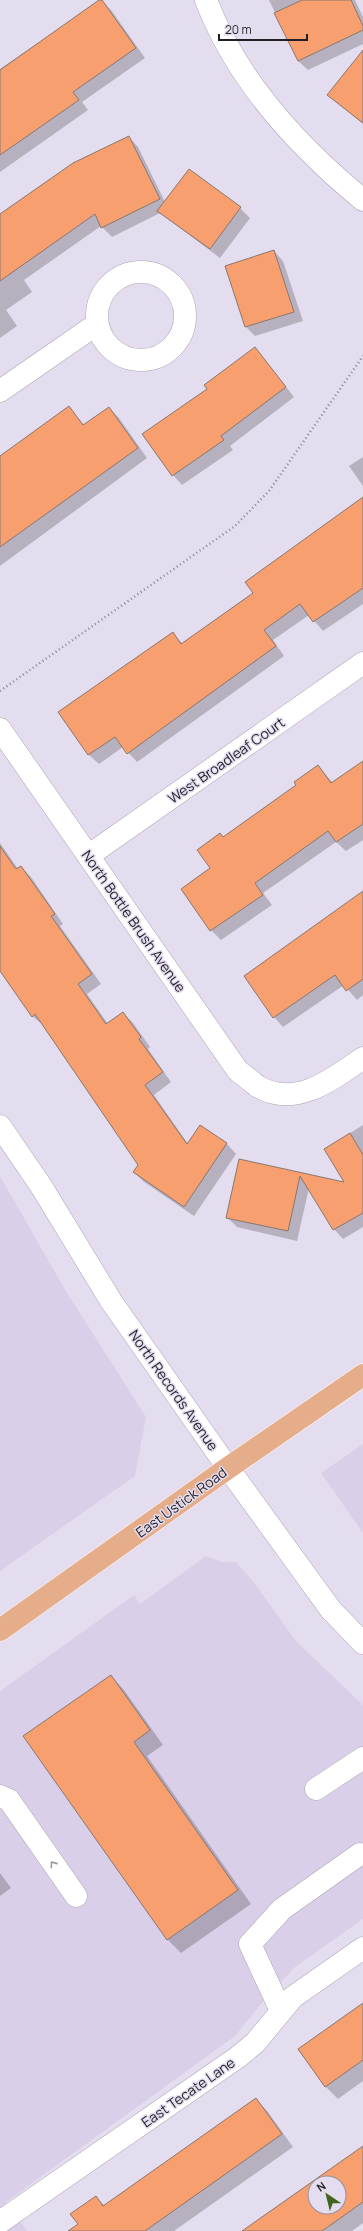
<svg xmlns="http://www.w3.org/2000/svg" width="363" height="2231" viewBox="0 0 363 2231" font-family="Manrope,sans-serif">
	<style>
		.built { fill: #dacfe8 }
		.shadow { fill: #0003; fill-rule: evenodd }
		.building { fill: #f89f70; stroke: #89776e; fill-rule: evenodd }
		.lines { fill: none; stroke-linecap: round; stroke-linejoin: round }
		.minor-casing { stroke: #aba4b5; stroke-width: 23 }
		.major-casing { stroke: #fff; stroke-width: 23 }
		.path { stroke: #8a8491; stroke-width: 2.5; stroke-dasharray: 1 3; stroke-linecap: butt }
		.minor { stroke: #fff; stroke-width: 22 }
		.major { stroke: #e6ad8b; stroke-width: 22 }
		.oneway { stroke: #9b9a9d }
		.labels { text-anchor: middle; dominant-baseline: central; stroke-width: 3; stroke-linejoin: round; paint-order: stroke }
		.street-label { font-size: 14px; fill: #211e25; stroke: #e4ddef }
	</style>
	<rect width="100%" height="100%" fill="#e4ddef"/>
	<path class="built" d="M0 1176 64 1288 146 1417 135 1476 0 1571Z
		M363 1444V1533L321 1473Z
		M206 1556 222 1562H236L255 1584 296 1641 363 1705V1919L295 1967 265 1999 235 2036 6 2202 27 2231H0V1691L134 1595 140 1604Z"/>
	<path class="shadow" d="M101 0 111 10 145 58 82 102 88 110 0 172V69Z
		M269 0H355L363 17V44L308 70 298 61Z
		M363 54V124L328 95Z
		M129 137 138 147 165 202 240 208 250 218 220 258 160 213 112 237 101 226 24 280 32 292 6 310 17 326 0 338V215Z
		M274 251 283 261 303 321 255 336 246 327Z
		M255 348 294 397 230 446 233 450 182 485 173 475 208 389Z
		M69 407 84 425 109 408 119 418 147 458 0 566V456Z
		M363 457V486L349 466Z
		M363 507V604L323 631 309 615 273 640 284 656 137 762 123 747 99 764 89 755 59 712 172 633 183 644 254 593Z
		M363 762V840L346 851 336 842 263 893 272 905 221 940 211 930 182 889 211 869 223 838 297 786 318 766 333 783Z
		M0 843 18 869 21 867 31 877 63 924 60 926 101 984 87 994 108 1024 123 1013 133 1023 150 1047 148 1049 171 1082 154 1095 188 1144 200 1126 227 1144 236 1154 194 1216 144 1182 134 1172 139 1165 43 1025 32 1016 0 969Z
		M363 901V995L357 1000 344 985 283 1027 274 1017Z
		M363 1125V1227L343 1239 334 1229 309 1188 297 1241 237 1227 227 1217 240 1160 346 1184 325 1149Z
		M111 1676 124 1690 163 1745 147 1756 251 1904 181 1953 168 1940 25 1737Z
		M0 1873 11 1888 0 1896Z
		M363 2004V2081L338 2099 326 2087 299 2050Z
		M256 2099 268 2112 293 2147 174 2231H84L96 2197 105 2206Z
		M363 2147V2223L352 2231H243ZM315 2183H339V2207H315Z"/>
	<path class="building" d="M99 0H102L136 48 73 92 79 100 0 155V70Z
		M302 0H351L363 26V30L298 61 274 13Z
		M363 50V123L327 95Z
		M129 136 160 199 101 228 95 214 0 281V214L73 163Z
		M189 169 241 207 210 249 157 211Z
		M274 250 294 312 245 327 225 266Z
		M255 347 286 387 221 436 224 440 172 476 142 434 207 389 204 385Z
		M69 406 83 425 109 407 138 448 0 547V456Z
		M363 497V588L313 622 300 604 264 630 276 646 153 735 127 754 115 737 88 755 58 712 173 632 181 644 253 593 245 582Z
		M363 761V824L336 842 328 831 255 883 263 895 210 931 181 889 210 868 197 850 220 833 223 837 296 785 294 782 318 765 331 783Z
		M0 846 16 869 21 866 55 914 51 916 92 974 78 984 106 1024 123 1012 141 1037 139 1039 163 1072 145 1085 187 1144 200 1125 227 1143 184 1207 133 1172 138 1165 35 1014 32 1017 0 971Z
		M363 891V979L346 991 335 975 273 1018 244 976Z
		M350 1133 363 1155V1213L333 1230 300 1176 288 1231 226 1218 239 1159 344 1182 324 1149Z
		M111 1675 150 1730 134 1742 238 1890 167 1940 23 1736Z
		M363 2003V2060L325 2087 298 2049Z
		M256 2098 282 2134 145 2231H68L78 2224 70 2214 96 2196 103 2206Z
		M363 2146V2202L322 2231H242ZM315 2183H339V2207H315Z"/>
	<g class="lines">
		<defs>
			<path id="minor" d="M206 0C237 81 297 146 363 200
				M97 316a44 44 0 1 1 88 0a44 44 0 1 1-88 0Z
				M0 391 97 324
				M0 729 238 1071C244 1075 251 1081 257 1086 295 1109 333 1079 363 1058
				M88 856 363 663
				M0 1126 41 1186 111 1301 228 1468 331 1610 363 1643
				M316 1789 363 1758
				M0 1796 9 1800 76 1896
				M281 2011 250 1944 282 1909 360 1854
				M0 2222 238 2057 255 2043 293 1997 363 1948"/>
			<path id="major" d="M0 1630 228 1468 363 1375"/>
		</defs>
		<use href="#minor" class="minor-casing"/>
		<use href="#major" class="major-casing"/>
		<path class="path" d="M0 691 235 526 269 491 363 356"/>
		<use href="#minor" class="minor"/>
		<use href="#major" class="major"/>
	</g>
	<defs><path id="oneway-chevron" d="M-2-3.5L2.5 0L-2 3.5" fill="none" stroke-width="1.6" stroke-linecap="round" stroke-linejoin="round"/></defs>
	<use class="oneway" href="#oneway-chevron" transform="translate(53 1864) rotate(-125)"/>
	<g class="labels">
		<g class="street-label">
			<text transform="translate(226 760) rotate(-35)">West Broadleaf Court</text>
			<text transform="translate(134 921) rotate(55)">North Bottle Brush Avenue</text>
			<text transform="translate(174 1390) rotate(55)">North Records Avenue</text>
			<text transform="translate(181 1502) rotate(-36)">East Ustick Road</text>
			<text transform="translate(188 2092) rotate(-35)">East Tecate Lane</text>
		</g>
	</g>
	<g transform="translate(327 2195) rotate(325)"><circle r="19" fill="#e4ddef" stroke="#96919e"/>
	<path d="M0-3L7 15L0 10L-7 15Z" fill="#41651e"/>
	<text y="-6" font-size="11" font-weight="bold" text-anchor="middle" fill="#211e25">N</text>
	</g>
	<path d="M219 34v6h88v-6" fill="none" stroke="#211e25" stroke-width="2"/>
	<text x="225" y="34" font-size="12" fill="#211e25" stroke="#e4ddef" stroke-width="3" paint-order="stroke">20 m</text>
</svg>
